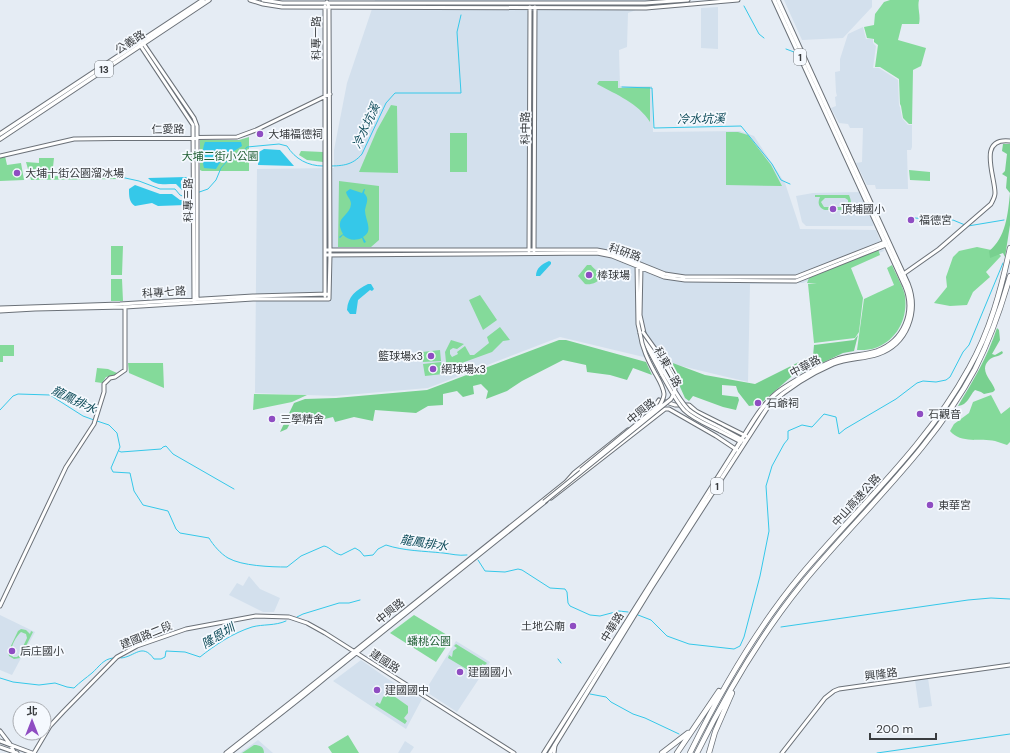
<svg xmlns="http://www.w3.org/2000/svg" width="1010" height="753" viewBox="0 0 1010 753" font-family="'DM Sans','Noto Sans TC',sans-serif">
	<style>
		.built { fill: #d3e0ed }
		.green { fill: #84da9a; fill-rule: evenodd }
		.forest { fill: #78d08f }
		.water { fill: #35c8e9 }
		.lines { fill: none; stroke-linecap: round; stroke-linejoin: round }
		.stream { stroke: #35c8e9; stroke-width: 1 }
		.secondary-casing { stroke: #6b7178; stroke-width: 5 }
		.primary-casing { stroke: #6b7178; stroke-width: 5.5 }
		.highway-casing { stroke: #6b7178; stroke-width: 6 }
		.secondary { stroke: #fff; stroke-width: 3 }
		.primary { stroke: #fff; stroke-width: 3.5 }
		.highway { stroke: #fff; stroke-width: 4.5 }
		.secondary-bridge-casing { stroke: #6b7178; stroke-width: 5; stroke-linecap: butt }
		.secondary-bridge { stroke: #fff; stroke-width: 3 }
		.poi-dot { fill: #8f4dc2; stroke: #f5f9fe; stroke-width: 1.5 }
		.labels { text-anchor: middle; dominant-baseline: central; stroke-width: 3.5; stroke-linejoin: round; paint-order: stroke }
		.shield { fill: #f5f9fe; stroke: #717578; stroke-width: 1 }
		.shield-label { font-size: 10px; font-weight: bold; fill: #393c3f }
		.street-label { font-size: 11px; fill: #393c3f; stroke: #f5f9fe }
		.poi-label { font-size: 11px; fill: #393c3f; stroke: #f5f9fe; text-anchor: start }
		.park-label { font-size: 11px; fill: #215f34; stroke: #f5f9fe }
		.water-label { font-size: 12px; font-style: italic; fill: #0e4b59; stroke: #f5f9fe }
	</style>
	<rect width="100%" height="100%" fill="#e5ecf4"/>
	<path class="built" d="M375 0H656L649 5 628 13 627 47 619 50 620 86H652L653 132 740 131 754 136 785 183 798 222 800 229 876 230 884 251 803 283 750 284 748 382 560 337 428 388 334 396 255 393 257 169 334 168V150L347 83Z
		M784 0H872V7L843 38 802 40Z
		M718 7V49L701 48V8Z
		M863 27 866 39H873V43L876 46 873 68H879L898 80 899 105 900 107 902 118 908 125H912V147L911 150H907L908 189H876L875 185H867L856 163 862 162 863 128H850L848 124 839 123 831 108 836 106 835 97 837 96 836 92 835 72 840 71V59L848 34Z
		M860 192 874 224 873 226H806L802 222 796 196 813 193Z
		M249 576 260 589 280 598 274 612H263L229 595 237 583 243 586Z
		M0 615 35 632 12 675 0 670Z
		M456 641 490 662 457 712 425 691Z
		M361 660 388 679 422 699 406 729 333 681Z
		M928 678 932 706 919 708 915 680Z
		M258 740 273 753H240Z
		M405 741 414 747 410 753H398Z"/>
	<path class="green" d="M890 0H919C917 8 921 15 919 24H902L898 40 926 48 921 66 913 70 912 124H909L903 118 901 106 900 104 899 79 880 67H875L878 45 874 42V39L867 38 864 27 874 25 875 14 884 2Z
		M599 81H618V88L650 87V122C638 103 617 95 597 84Z
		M391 105 397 106 398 173 359 172 377 130Z
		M726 132H738L748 135 771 165 782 186 726 185Z
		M450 133H467V172H450Z
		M249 137V171H202L200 170V140H239Z
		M301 151 323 152V162L307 160 299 155Z
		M5 156 7 165 21 163 24 180 0 181V157Z
		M39 158H54L52 176 116 178 118 179 31 180 26 162 39 163Z
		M909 170 930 172V181L910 180Z
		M339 181 379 186V240L371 247H338Z
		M815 195H849C851 200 853 206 847 210H825C819 208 817 203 820 197H815ZM825 198H845L848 200V204L844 207H824L821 202Z
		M111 246H123L122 275H111Z
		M977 247 996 251 1001 256 986 272 990 277 973 292 967 305 950 306 934 303 947 287 946 277 953 257 959 251Z
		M878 249 880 255 851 268 863 298 859 332 855 338 814 343 808 284H817L807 283 809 278Z
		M587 265H591C593 268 599 272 600 275 601 283 590 285 585 284L578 276Z
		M892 265C896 275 903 286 905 296 908 320 896 342 872 349 867 350 862 350 857 350L864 299 894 285 887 268Z
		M111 279H122L123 301H111Z
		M480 295 497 320 483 330 469 300Z
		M500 327 510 340 503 341 492 352 459 364 447 372 445 352 451 340 464 344 457 349 453 348 450 350V354L452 357 458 354 457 352 465 346 470 355H474L489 343 487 337Z
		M0 345H14V356H3V362H0Z
		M440 350 441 361 423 362 422 352Z
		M441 362 443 374 425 376 423 364Z
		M128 363H163L164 388 129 373Z
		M97 368 108 369 117 373V375L106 377 102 383 95 382Z
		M254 394 307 395 292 402 253 410Z
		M991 395 1001 414 1010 407V442L1007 445C1003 444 999 442 995 441 981 438 961 444 950 431L954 424 969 413 973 402Z
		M414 615 452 638 436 662 390 633Z
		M21 629 26 630 30 634 31 631 33 632 20 658 14 659 9 656 8 652 18 631ZM21 632 26 634 27 638 19 655 17 657H13L11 654C10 648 16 636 21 632Z
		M456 644 487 663 485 665 482 664V670L478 673 480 674 478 676 448 658 449 655 452 657 453 651 457 648 454 646Z
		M388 694H391L408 706V713L404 718 407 721 405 724 375 705 377 702 380 704 383 697Z
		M348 735 359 753H332L328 747Z
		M254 745C260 745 264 747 264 753H242Z"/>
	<path class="forest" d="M1003 144H1010V225L1005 257 1003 253 990 258 989 251C1006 238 1008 213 1010 193L1006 188 1007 177 1002 174 1005 171 1007 154 1002 151Z
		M997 328 999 330 1000 340 992 354 995 355 1002 351 1003 353C999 357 993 356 989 360 978 371 993 381 995 390L993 392 984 394 981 392 975 390C969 396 968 405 958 406 973 381 988 356 997 328Z
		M858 335 854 351 843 353 801 373 813 356 814 345 854 340Z
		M559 340H566L646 362 652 375 633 368 627 380 610 375 587 372 586 365 563 360 522 381 507 391 486 399 488 391 481 384 473 386 474 394 463 397 457 391 443 394V405L428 406 416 413 375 410 373 421 354 417 335 422 333 417 316 421 314 418 302 421 296 412 287 429 280 432 294 403 305 399 336 398 427 390Z
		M807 358 799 370 761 403 758 398 754 401 756 405 749 406 738 392 736 386 722 385V395L738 397 739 400 736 410 723 407 693 396 689 401 685 398 672 369 670 362 705 375 755 384Z"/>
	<path class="water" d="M205 142H241L242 146 223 158 216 169 204 168C202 160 202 149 205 142Z
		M264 149 280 150 294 166 258 165 259 152Z
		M186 177 188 179 186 190H182L176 184C165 184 155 186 148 178Z
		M135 185 160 194H172L180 200H187L186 205 158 206 152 203 135 206C129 202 129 196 129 189Z
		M350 189 362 193 364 189H365L364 193C370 199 366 203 365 210 365 220 374 231 363 237L366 242 364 243 362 238C355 241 348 240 343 235L340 238 339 237 343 234C333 217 350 217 351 204 351 199 347 197 346 192Z
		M549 261 551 262V264L540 276H536C536 268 542 264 549 261Z
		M368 284H371L374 289 372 291 370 290 358 300 356 314H350L347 310C348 296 356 290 368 284Z"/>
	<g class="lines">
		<path class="stream" d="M744 6 759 34 764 38
			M786 49 794 52
			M622 87 652 88 654 128 741 126 772 164 781 180 790 184
			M326 166C341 166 352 166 362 154L386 103 395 93H461L457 32 461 15
			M53 173 116 176 139 181 160 189H175L180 195 185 197 208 189 216 180 221 168 227 161 235 159 241 154 247 147 279 144 287 146C295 159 308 166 323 166
			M914 218 953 220 965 225
			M968 226 1004 220
			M0 410 13 396 18 394 50 395 83 416 94 420
			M97 421 109 425 117 433 120 447 111 468 113 472 130 473 134 491 143 505 168 511 176 529 180 533 209 538C213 545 221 554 228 558 242 566 271 567 287 567L301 556 324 546C330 547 333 553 341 555L355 548 360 551 364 556 373 555 378 549 386 545C404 551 424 551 443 553 452 554 458 556 467 555
			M119 451 121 452 161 449 163 447 166 446 173 454 234 489
			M478 560 485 571 505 572 518 569 522 570 550 588 565 589 567 592 568 603 570 606 590 615 600 616 619 611 628 612
			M638 615 651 620 667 636 689 644 734 649 740 646 744 637 760 576 769 531 766 486 772 466 784 444 788 439V431L802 425 812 427 824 414 836 417 839 434 845 429 896 399 917 383 923 381 936 382 946 380 950 377 963 352 969 345 1003 263
			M297 617 303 614 339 603H349L360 600
			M781 627 968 600 991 598 1010 599
			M121 658C135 657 142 642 154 659H161L165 657 166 651 185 652 200 657C215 645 233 633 252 627 263 624 275 626 286 621
			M558 659 561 663
			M0 678 13 682 39 685 55 683 67 687 74 688C80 682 86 678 92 673 99 667 103 659 113 658
			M590 694 606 697 611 702 633 714 645 718 679 734
			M877 753 1010 734"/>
		<defs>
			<path id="secondary" d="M250 0 263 4 282 7 646 8 738 0
				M263 0 282 3H645L688 0
				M143 43 194 118 197 126V301
				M140 45 193 125 194 301
				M0 156 74 139 237 137 256 130 330 94
				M325 250H597L613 253 665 274 685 277H796L885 242
				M529 251 530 7
				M534 251 535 7
				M325 255 597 253 612 256 664 277 685 280 796 281 886 245
				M637 264 638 324 640 333 662 375
				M641 267 640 315 644 333
				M902 275 939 249 991 204C993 200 995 197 995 193 995 176 977 137 1010 141
				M325 296V6
				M0 308 120 304 253 296 329 294
				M0 311 35 309 125 307 253 299H329L330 255 329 7 327 2
				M646 338 665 374
				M661 402 663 401 675 405H689L696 411 746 436
				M652 410 659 400
				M721 428 745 441
				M720 431 741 442
				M551 498 665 409H669L716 436 737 450
				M0 606 66 467 94 424 104 392V384L110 378 115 377 125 370V304
				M0 731 10 744 14 752
				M0 741 32 753
				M0 747 17 753
				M34 753 50 726 63 712 117 657 137 646 186 629 256 616 289 617 307 623 325 633 514 753
				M226 753 296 698 566 482 574 473 628 430
				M230 753C262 728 294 704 325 678L546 501
				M554 753 555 745
				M782 753 825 698 834 691 839 689 1010 665"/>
			<path id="primary" d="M0 134 203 0
				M0 139 209 0
				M544 753 742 439C753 421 764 401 782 389 799 378 819 366 838 359 851 355 865 355 877 351 904 341 916 312 905 286L774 0
				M550 753 651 588 769 405C788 388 810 374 833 364 848 358 863 359 878 354 907 344 919 312 908 284L778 0"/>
			<path id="highway" d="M662 753 688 733
				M677 753 719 691
				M690 753C721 690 756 629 801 575 858 507 926 447 969 368 990 331 1001 290 1010 248
				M697 753C726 694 760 636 802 584 860 513 931 451 975 369 990 339 1001 308 1010 276
				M709 753 715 732 732 693"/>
		</defs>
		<use href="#secondary" class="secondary-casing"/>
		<use href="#primary" class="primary-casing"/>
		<use href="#highway" class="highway-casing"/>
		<use href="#secondary" class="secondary"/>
		<use href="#primary" class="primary"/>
		<use href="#highway" class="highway"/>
		<defs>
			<path id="secondary-bridge" d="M665 374C672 385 678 399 688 409 697 417 710 422 721 428
				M662 375C669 387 675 400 684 410 693 419 708 425 720 431
				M581 470 660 405C662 401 664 398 664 394 663 386 659 380 655 373 648 360 642 348 640 333
				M544 502 671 399C674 394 676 390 675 384 673 371 651 344 643 332"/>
		</defs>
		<use href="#secondary-bridge" class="secondary-bridge-casing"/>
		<use href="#secondary-bridge" class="secondary-bridge"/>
	</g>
	<g class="poi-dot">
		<circle cx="260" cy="134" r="4"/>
		<circle cx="17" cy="173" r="4"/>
		<circle cx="833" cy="209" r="4"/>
		<circle cx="911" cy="220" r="4"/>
		<circle cx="589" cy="275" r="4"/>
		<circle cx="431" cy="356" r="4"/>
		<circle cx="433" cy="369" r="4"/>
		<circle cx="758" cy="403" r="4"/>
		<circle cx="920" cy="414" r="4"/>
		<circle cx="272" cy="419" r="4"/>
		<circle cx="930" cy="505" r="4"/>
		<circle cx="573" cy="626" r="4"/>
		<circle cx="12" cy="651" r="4"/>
		<circle cx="460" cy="672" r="4"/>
		<circle cx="377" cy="690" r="4"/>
	</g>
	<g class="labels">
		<g class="shield">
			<rect x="794" y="49" width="12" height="16" rx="3"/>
			<rect x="95" y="61" width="18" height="16" rx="3"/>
			<rect x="711" y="478" width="12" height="16" rx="3"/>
		</g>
		<g class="shield-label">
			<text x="800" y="57">1</text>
			<text x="104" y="69">13</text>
			<text x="717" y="486">1</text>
		</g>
		<g class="street-label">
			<text transform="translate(316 38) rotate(-90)">科專一路</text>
			<text transform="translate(130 42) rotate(-33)">公義路</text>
			<text transform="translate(525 128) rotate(-90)">科中路</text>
			<text transform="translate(168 129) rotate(-1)">仁愛路</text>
			<text transform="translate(188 200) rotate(-90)">科專三路</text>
			<text transform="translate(625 252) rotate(19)">科研路</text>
			<text transform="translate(164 292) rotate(-4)">科專七路</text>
			<text transform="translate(805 366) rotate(-28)">中華路</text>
			<text transform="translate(668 367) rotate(61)">科東二路</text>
			<text transform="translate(641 411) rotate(-39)">中興路</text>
			<text transform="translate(856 500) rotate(-48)">中山高速公路</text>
			<text transform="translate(390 611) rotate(-39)">中興路</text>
			<text transform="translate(612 627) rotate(-58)">中華路</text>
			<text transform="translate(146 635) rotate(-22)">建國路二段</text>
			<text transform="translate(385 661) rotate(33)">建國路</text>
			<text transform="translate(881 674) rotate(-7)">興隆路</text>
		</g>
		<g class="poi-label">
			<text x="268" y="134">大埔福德祠</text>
			<text x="25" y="173">大埔十街公園溜冰場</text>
			<text x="841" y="209">頂埔國小</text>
			<text x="919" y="220">福德宮</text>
			<text x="597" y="275">棒球場</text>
			<text x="423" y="356" text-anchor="end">籃球場x3</text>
			<text x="441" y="369">網球場x3</text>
			<text x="766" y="403">石爺祠</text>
			<text x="928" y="414">石觀音</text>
			<text x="280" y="419">三學精舍</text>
			<text x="938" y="505">東華宮</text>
			<text x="565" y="626" text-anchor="end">土地公廟</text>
			<text x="20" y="651">后庄國小</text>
			<text x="468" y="672">建國國小</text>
			<text x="385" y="690">建國國中</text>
		</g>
		<g class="park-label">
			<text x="220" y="156">大埔二街小公園</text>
			<text x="429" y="641">蟠桃公園</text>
		</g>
		<g class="water-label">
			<text transform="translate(701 119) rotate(-1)">冷水坑溪</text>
			<text transform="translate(366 126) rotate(-65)">冷水坑溪</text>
			<text transform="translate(74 400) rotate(26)">龍鳳排水</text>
			<text transform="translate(424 543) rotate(9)">龍鳳排水</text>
			<text transform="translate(218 636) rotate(-31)">隆恩圳</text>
		</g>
	</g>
	<g transform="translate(32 721)"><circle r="19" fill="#f5f9fe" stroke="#aaadb2"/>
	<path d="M0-3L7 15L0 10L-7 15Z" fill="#8f4dc2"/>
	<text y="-6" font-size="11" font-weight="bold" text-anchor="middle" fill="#393c3f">北</text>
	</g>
	<path d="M870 733v6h66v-6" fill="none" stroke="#393c3f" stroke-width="2"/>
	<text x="876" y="733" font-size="12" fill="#393c3f" stroke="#f5f9fe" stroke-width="3" paint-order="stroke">200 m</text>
</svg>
